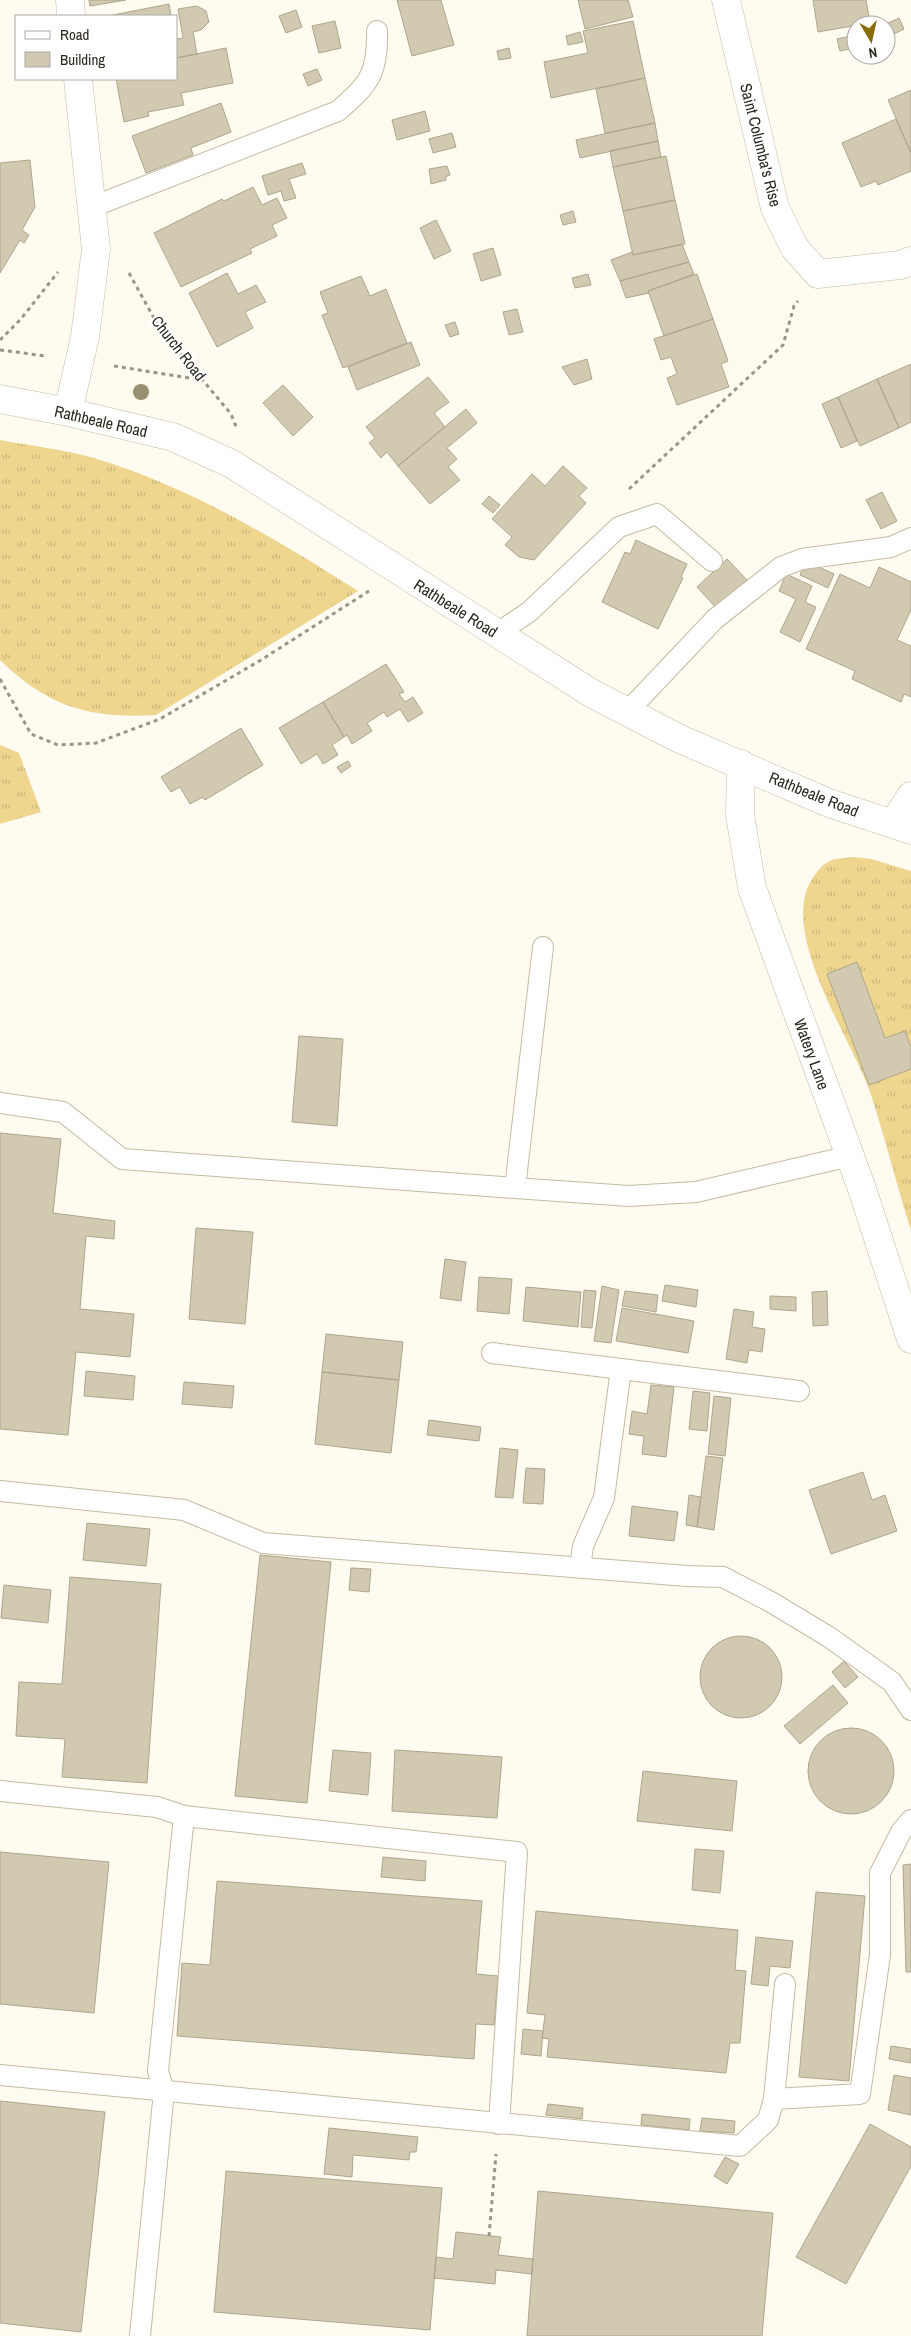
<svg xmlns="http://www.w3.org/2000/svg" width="911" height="2336" viewBox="0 0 911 2336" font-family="'Archivo Narrow',sans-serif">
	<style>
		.grass { fill: url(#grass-tufts) }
		.building { fill: #d2cab0; stroke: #ada58c }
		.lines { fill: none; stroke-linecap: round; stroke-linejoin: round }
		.lane-casing { stroke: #c3bba2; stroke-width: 22 }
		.street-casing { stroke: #c3bba2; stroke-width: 29 }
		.secondary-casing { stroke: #c3bba2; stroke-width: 29 }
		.path { stroke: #99958b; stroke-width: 3; stroke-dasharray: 4 4; stroke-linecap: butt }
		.lane { stroke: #fff; stroke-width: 20 }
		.street { stroke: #fff; stroke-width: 28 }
		.secondary { stroke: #fff; stroke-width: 28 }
		.tree { fill: #978f71 }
		.labels { text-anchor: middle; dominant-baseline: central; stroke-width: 4.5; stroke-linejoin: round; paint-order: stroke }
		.street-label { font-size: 16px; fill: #2b281e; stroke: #fff }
	</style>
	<defs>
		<pattern id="grass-tufts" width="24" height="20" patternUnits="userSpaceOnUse" patternTransform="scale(1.25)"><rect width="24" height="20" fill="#eed68f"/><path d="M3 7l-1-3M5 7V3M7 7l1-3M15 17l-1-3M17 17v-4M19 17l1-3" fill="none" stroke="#ccb87b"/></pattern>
	</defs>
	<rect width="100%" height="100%" fill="#fffbf1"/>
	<path class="grass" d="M0 440C31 446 63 449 94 458 190 487 274 538 358 591L156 715C90 719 48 707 0 660Z
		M0 745 19 753 41 812 0 824Z
		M854 857 871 859 911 871V1231C897 1185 885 1138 870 1092 851 1038 778 933 812 879 818 870 824 862 835 859 841 858 848 858 854 857Z"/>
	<path class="building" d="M89 0H126L90 6Z
		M397 0H441L454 45 412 56Z
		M578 0H628L633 17 585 29Z
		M813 0H866L870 23 818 32Z
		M169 4 171 16H108Z
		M197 6 206 11 209 22 201 30 193 32 197 54 176 58V39L183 38 178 9Z
		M296 10 302 27 286 33 279 16Z
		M899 18 904 29 894 34 888 23Z
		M335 21 341 48 319 53 312 26Z
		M633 21 645 78 551 98 544 62 588 53 583 31Z
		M580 32 583 42 568 45 566 36Z
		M851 36 854 48 840 51 837 39Z
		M226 48 233 83 181 93 184 105 148 112 149 116 124 122 116 79H176V58Z
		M509 48 511 58 499 60 497 51Z
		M317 69 322 80 308 86 303 74Z
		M645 78 655 123 605 133 596 89Z
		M911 90V153L888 100Z
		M221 103 231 132 191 148 193 155 146 173 132 136Z
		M425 111 430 131 397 140 392 120Z
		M896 119 911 153V171L878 185 876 181 861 187 842 143Z
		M655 123 658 141 580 158 576 140Z
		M452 133 456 147 433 153 429 139Z
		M658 141 661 157 613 167 610 151Z
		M666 156 675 200 623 211 613 167Z
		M30 160 35 207 22 230 29 235 24 243 20 240 0 273V163Z
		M302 163 306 174 289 179 296 198 284 201 281 191 268 195 262 176Z
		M447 166 450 175 445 177 446 180 431 184 429 169Z
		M253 187 262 205 277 198 287 218 272 225 277 236 250 249 252 253 181 287 154 233 222 199 224 201Z
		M675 200 685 244 633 255 623 211Z
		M573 211 576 222 563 225 560 215Z
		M436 220 451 251 434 259 420 228Z
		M682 244 689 262 620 281 611 260 632 252 633 255Z
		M493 248 501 275 481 281 473 254Z
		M689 262 694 274 648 291 649 293 626 298 620 281Z
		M227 273 238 294 256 285 266 302 245 312 253 328 217 347 189 293Z
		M588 274 591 285 575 288 572 278Z
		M697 274 713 319 664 336 648 291Z
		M361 276 370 296 386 289 407 343 343 368 322 315 328 313 320 292Z
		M517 309 523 332 509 335 503 312Z
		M713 319 728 361 721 364 729 387 677 405 667 378 677 374 671 357 661 360 654 339Z
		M455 322 459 334 450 337 445 325Z
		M411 342 420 365 357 390 348 367Z
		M587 359 592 379 574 385 562 367Z
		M911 364V422L899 428 877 379Z
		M428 377 449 402 434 413 445 427 398 466 387 452 381 458 369 443 375 438 366 427Z
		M877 379 899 428 860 446 838 397Z
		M283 385 313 417 293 436 263 403Z
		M838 397 857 441 841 448 822 404Z
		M466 409 477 423 447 448 457 459 448 467 460 480 430 504 398 466Z
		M563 466 587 488 579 496 586 503 534 560 519 557 505 545 512 537 492 519 532 474 545 486Z
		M882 492 897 521 881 529 866 500Z
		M489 496 500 505 493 513 482 504Z
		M636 540 687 564 681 577 683 578 658 629 602 602 625 552 630 554Z
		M727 559 749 582 718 610 697 587Z
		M806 561 834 574 828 588 800 575Z
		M879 567 911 582V610L897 640 911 646V697L904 694 901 702 852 679 855 671 806 649 840 574 870 588Z
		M786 574 812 586 805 602 816 607 800 642 780 632 796 599 779 591Z
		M386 664 404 692 399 694 405 702 413 697 423 713 408 722 400 709 387 717 384 712 367 723 372 731 352 744 347 735 344 737 323 702Z
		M323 702 344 737 332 745 338 755 323 764 317 754 301 764 279 728Z
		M241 728 263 765 205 800 203 797 190 804 180 787 171 792 161 777Z
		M348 761 351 766 341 773 337 767Z
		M857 962 885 1038 905 1031 911 1047V1069L869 1085 827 974Z
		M299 1036 343 1039 337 1126 292 1122Z
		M0 1133 61 1139 53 1213 115 1221 114 1239 86 1236 80 1309 134 1314 130 1357 76 1352 68 1435 0 1429Z
		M196 1228 253 1232 245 1324 189 1319Z
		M445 1259 466 1262 461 1301 440 1298Z
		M479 1277 512 1279 509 1314 477 1311Z
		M665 1285 698 1290 696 1307 662 1301Z
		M602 1286 619 1290 611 1343 594 1341Z
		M526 1287 581 1292 578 1327 523 1321Z
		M584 1290 596 1291 592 1328 581 1327Z
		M625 1291 658 1295 656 1312 622 1306Z
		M827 1291 828 1325 813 1326 812 1292Z
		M770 1296 796 1297V1311L770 1309Z
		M622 1308 694 1321 688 1353 616 1341Z
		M734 1309 754 1312 752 1327 765 1329 762 1352 749 1350 747 1363 726 1359Z
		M326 1334 403 1342 399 1380 322 1372Z
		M86 1371 135 1376 133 1400 84 1396Z
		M322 1372 399 1380 391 1453 315 1444Z
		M184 1382 234 1386 232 1408 182 1404Z
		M651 1385 674 1387 666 1457 642 1454 644 1436 629 1434 632 1411 647 1414Z
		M693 1391 710 1393 707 1431 689 1429Z
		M714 1396 731 1398 725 1456 708 1454Z
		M429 1420 481 1427 479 1441 427 1435Z
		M500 1448 518 1450 513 1498 495 1497Z
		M706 1456 723 1458 714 1530 697 1527Z
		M526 1468 545 1469 543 1504 523 1503Z
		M863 1472 872 1500 885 1495 897 1531 831 1554 809 1490Z
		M689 1495 701 1497 697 1527 686 1525Z
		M632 1506 678 1512 674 1541 629 1536Z
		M87 1523 150 1529 146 1566 83 1560Z
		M260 1555 331 1562 307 1803 235 1796Z
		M351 1568 371 1569 369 1592 349 1590Z
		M70 1577 161 1584 147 1783 62 1777 65 1739 16 1736 19 1682 62 1684Z
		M4 1585 51 1590 48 1623 1 1618Z
		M700 1677a41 41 0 1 1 82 0a41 41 0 1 1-82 0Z
		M844 1661 858 1677 845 1688 832 1672Z
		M833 1685 848 1703 800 1744 784 1726Z
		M808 1771a43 43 0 1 1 86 0a43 43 0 1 1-86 0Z
		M333 1750 371 1753 368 1795 329 1791Z
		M395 1750 502 1757 497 1818 392 1811Z
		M643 1771 737 1781 732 1831 637 1821Z
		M695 1849 724 1851 720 1893 692 1890Z
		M0 1852 109 1862 94 2013 0 2004Z
		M383 1857 426 1861 425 1881 381 1877Z
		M911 1864V1972H906L903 1865Z
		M217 1881 482 1901 476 1974 498 1976 494 2025 476 2024 474 2059 177 2036 182 1963 210 1965Z
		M816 1892 865 1896 849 2081 799 2077Z
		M536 1911 738 1930 735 1970 746 1971 740 2043H730L726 2073 547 2057 549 2039 542 2038 545 2015 527 2013Z
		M756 1937 793 1941 790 1968 770 1966 768 1986 751 1984Z
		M523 2029 543 2031 541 2056 521 2054Z
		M891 2046 911 2049V2063L889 2059Z
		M894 2075 911 2078V2115L888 2110Z
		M0 2101 105 2112 81 2332 0 2323Z
		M548 2104 583 2108 582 2119 546 2115Z
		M642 2114 690 2119 689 2130 641 2125Z
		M702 2118 735 2121 734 2133 700 2131Z
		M870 2124 911 2147V2166L846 2284 796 2257Z
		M329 2128 418 2137 416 2152H410L409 2160 353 2155 352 2177 324 2174Z
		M725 2157 739 2164 727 2184 714 2176Z
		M226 2171 442 2188 430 2330 214 2312Z
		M538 2191 773 2213 762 2336H527Z
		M456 2232 501 2237 498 2255 533 2259 532 2274 496 2270 495 2284 434 2278 436 2257 453 2259Z"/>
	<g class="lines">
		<defs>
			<path id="lane" d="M92 207 338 111C369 84 378 74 377 31
				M496 634 529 612 619 527 657 514 712 561
				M627 712 715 619 781 567 802 559 891 547 911 538
				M543 947 515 1188 629 1196 696 1192 850 1156
				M0 1103 63 1112 122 1159 515 1188
				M492 1353 621 1369
				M0 1491 184 1510 263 1543 687 1576 723 1577 771 1602 829 1637 892 1682 911 1710
				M580 1568 583 1546 604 1498 621 1369 799 1391
				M0 1791 157 1807 184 1816 158 2071 164 2091 140 2336
				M184 1816 517 1852 499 2124
				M0 2075 740 2146 768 2120 774 2099 860 2094 880 1955V1873L901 1832 911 1820
				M774 2099 785 1984"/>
			<path id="street" d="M726 0 775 208 794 247 818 274 900 265 911 261
				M893 824 911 796"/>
			<path id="secondary" d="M70 0 71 16
				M0 399 68 412 173 437 232 464 591 693 680 739 829 803 911 830
				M68 412 85 337 96 249 78 79
				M741 764 740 815 752 888 861 1186 911 1339"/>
		</defs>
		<use href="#lane" class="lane-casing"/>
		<use href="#street" class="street-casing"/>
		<use href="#secondary" class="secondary-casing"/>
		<path class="path" d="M129 273 160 329 231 414 237 429
			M0 340 21 319 58 272
			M0 350 46 356
			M114 366 202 380
			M629 489 783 345 794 306 798 301
			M0 679 31 734 58 745 96 743 160 719 261 660 369 591
			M489 2236 496 2154"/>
		<use href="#lane" class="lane"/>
		<use href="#street" class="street"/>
		<use href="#secondary" class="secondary"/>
	</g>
	<circle class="tree" cx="141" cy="392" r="8"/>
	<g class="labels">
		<g class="street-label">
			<text transform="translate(761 145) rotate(76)">Saint Columba's Rise</text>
			<text transform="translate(179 348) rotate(52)">Church Road</text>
			<text transform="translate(101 421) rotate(13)">Rathbeale Road</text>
			<text transform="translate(456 608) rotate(32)">Rathbeale Road</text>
			<text transform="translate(814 794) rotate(22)">Rathbeale Road</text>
			<text transform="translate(812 1054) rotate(70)">Watery Lane</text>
		</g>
	</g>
	<rect x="15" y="15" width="162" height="65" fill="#ffffff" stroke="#aaa9a5"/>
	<rect x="25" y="31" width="25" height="8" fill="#ffffff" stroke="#aaa9a5"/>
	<text x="60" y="40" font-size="15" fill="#2b281e">Road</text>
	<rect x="25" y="52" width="25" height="15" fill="#d2cab0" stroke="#aaa9a5"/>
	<text x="60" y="65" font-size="15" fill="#2b281e">Building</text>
	<g transform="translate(871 40) rotate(171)"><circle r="24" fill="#ffffff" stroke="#aaa9a5"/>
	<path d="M0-4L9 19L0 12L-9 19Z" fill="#866d0a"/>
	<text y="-8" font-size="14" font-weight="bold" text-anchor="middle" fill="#2b281e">N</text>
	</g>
</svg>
